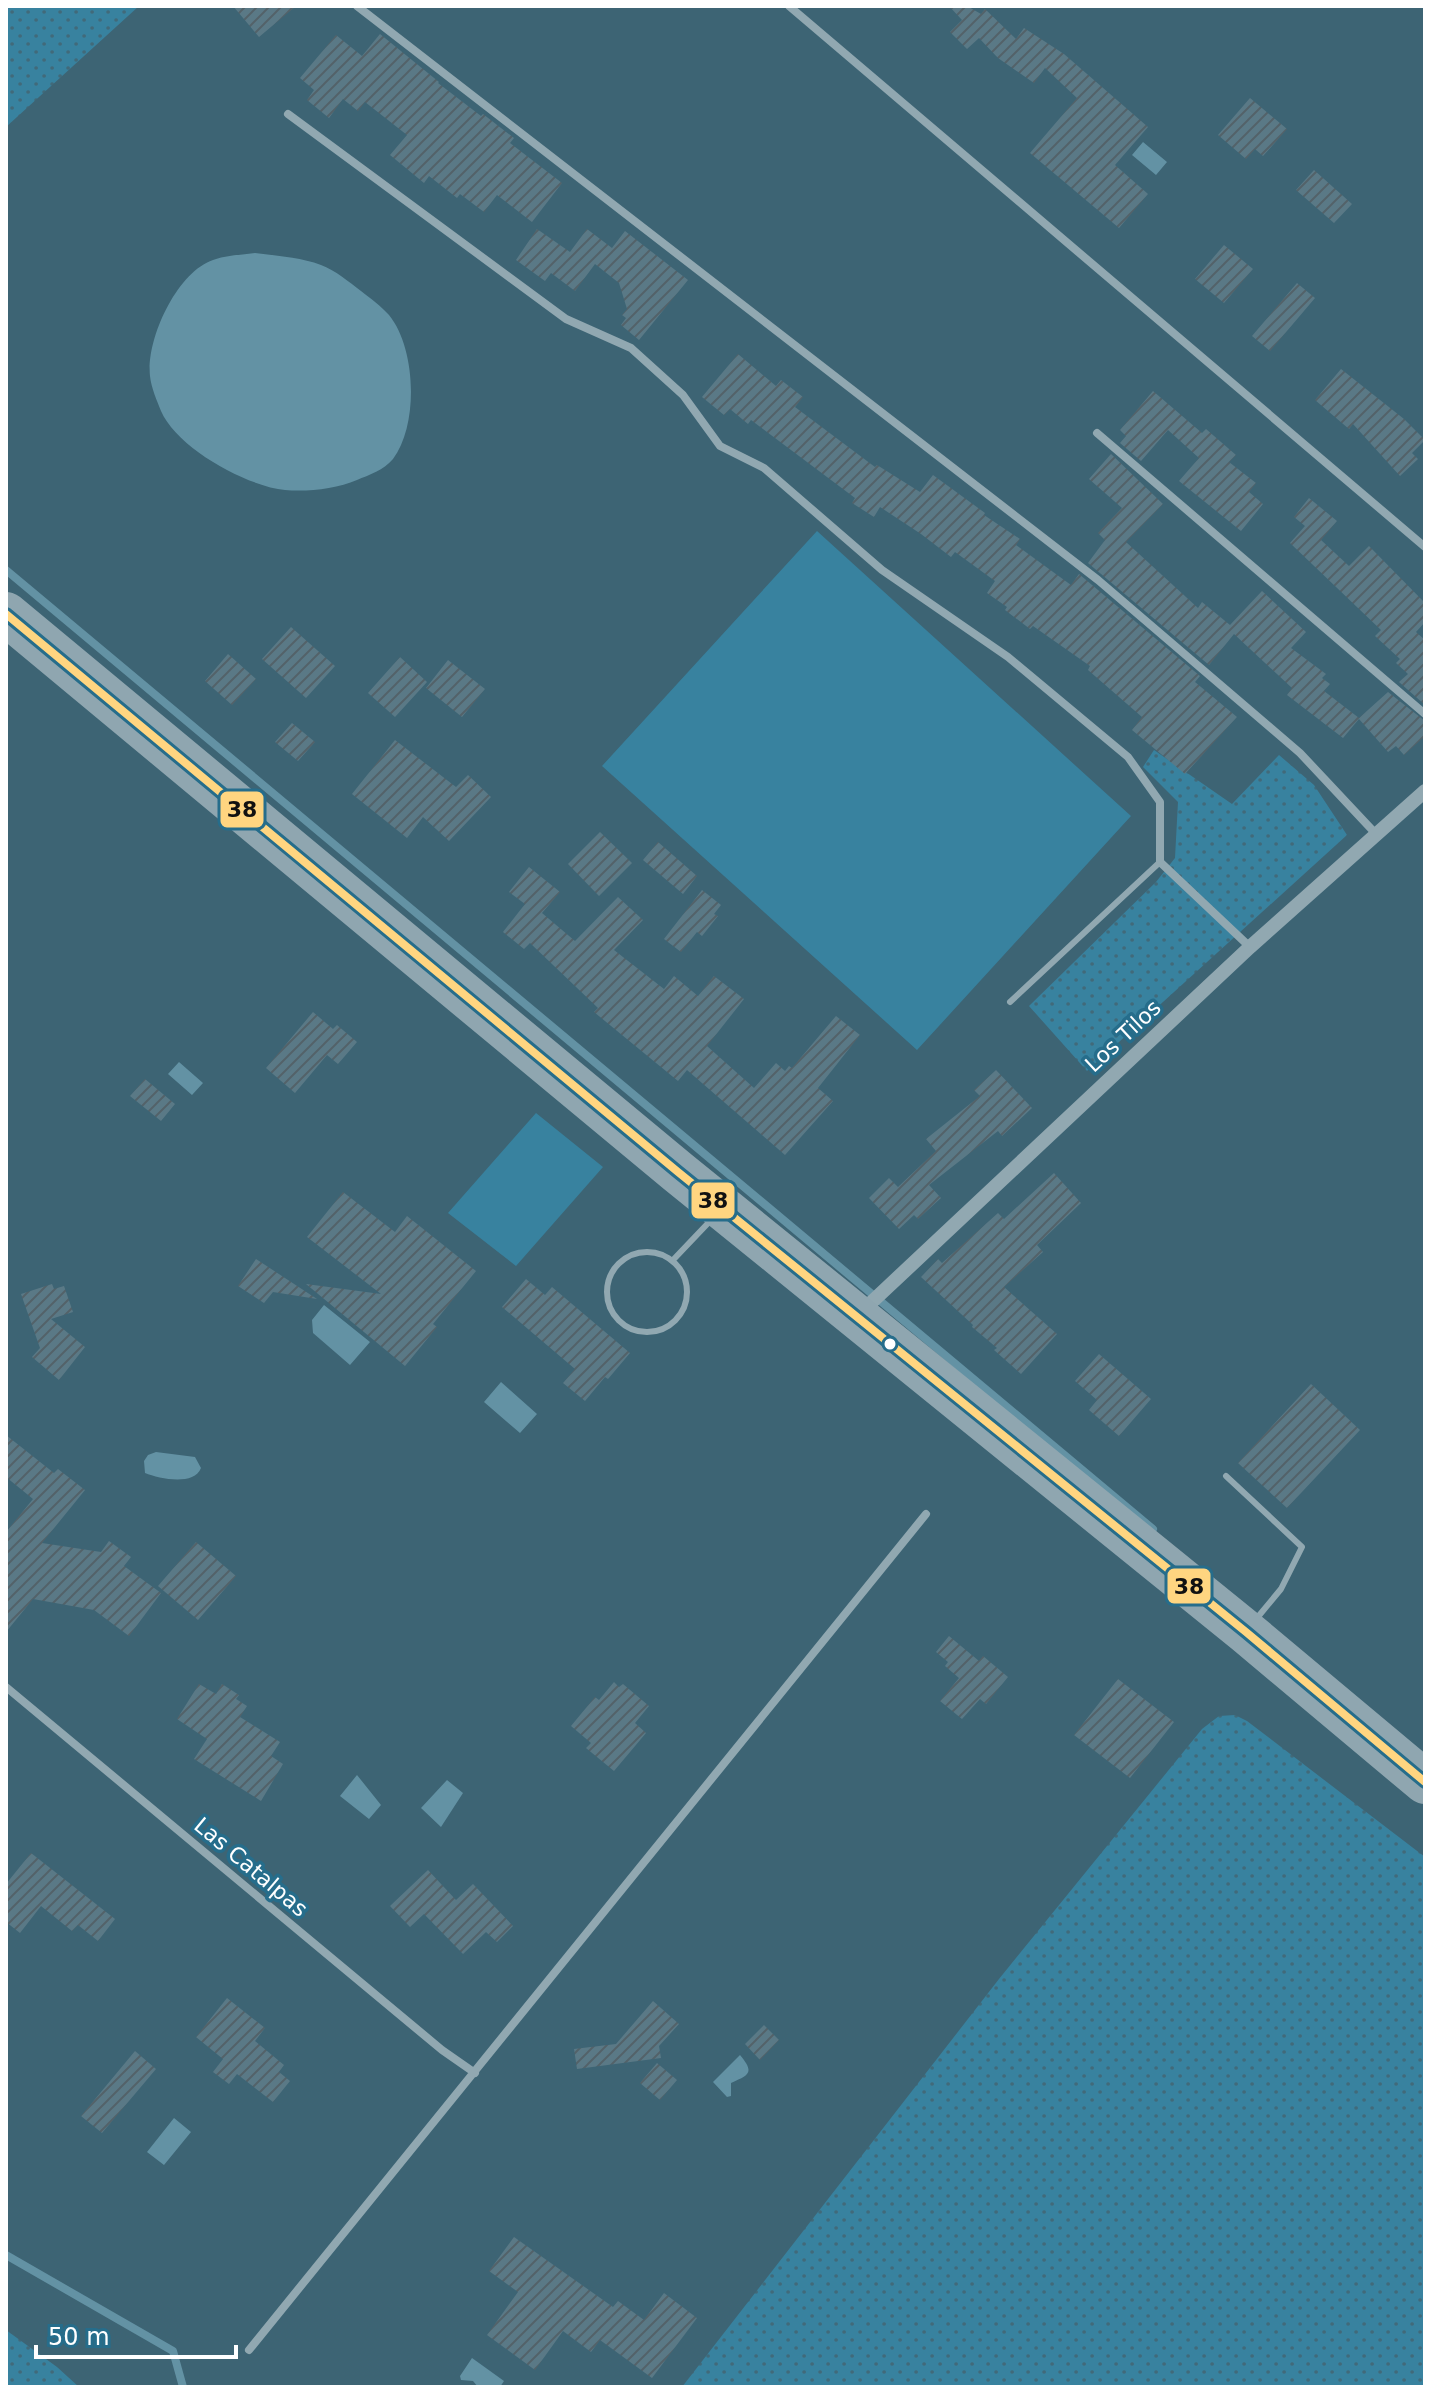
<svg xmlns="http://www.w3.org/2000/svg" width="1431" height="2393" viewBox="0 0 1431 2393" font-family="'DejaVu Sans',sans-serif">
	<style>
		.grass { fill: url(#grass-dots) }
		.garden { fill: #38829f }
		.water { fill: #6392a4 }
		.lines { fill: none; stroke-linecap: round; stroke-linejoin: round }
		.stream { stroke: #6392a4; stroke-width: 8 }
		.building { fill: url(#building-hatch) }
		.service { stroke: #91a8b1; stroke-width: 6 }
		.minor { stroke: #91a8b1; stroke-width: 8 }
		.tertiary { stroke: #91a8b1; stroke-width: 14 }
		.primary { stroke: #8fa6b0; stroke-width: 44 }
		.bus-1-casing { stroke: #266d8b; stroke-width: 14 }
		.bus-1 { stroke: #ffd580; stroke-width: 8 }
		.bus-dot { fill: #fff; stroke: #266d8b; stroke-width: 3 }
		.labels { text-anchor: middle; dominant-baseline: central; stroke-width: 7; stroke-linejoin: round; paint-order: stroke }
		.street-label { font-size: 22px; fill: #fff; stroke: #266d8b }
		.line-badge { stroke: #266d8b; stroke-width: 3 }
		.pale-badge-label { font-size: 22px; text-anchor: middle; font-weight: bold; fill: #111 }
	</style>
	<defs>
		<pattern id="grass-dots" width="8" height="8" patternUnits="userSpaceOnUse" patternTransform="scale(2)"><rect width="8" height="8" fill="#38829f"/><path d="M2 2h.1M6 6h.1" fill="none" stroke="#416a7a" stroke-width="1.8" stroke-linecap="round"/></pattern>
		<pattern id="building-hatch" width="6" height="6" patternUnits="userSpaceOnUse" patternTransform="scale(2)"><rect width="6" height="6" fill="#5a7986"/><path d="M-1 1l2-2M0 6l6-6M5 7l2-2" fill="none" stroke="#536269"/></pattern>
	</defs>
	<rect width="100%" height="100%" fill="#3d6474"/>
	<path class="grass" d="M6 6H139L6 127Z
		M1154 750 1232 804 1279 755 1314 785 1347 835 1087 1071 1029 1006 1156 882 1175 858 1178 802 1143 767Z
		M1235 1715 1247 1721 1425 1857V2387H682L999 1979 1202 1729 1219 1716Z
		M6 2330 57 2367 79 2387H6Z"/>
	<path class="garden" d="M817 531 1131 816 917 1050 602 766Z
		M536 1113 603 1167 516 1266 448 1213Z"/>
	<path class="water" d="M1143 142 1167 162 1156 175 1132 155Z
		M255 253C277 256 300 257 321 265 335 270 349 282 361 291 370 298 381 306 389 315 416 348 419 424 393 459 384 470 369 475 357 480 336 489 307 492 285 490 246 486 177 448 161 411 157 401 151 387 150 376 146 339 177 272 213 260 226 255 242 255 255 253Z
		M179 1062 203 1083 192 1095 168 1074Z
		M324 1305 370 1342 350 1365 313 1333 312 1320Z
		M501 1382 537 1414 520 1433 484 1402Z
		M156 1452 195 1457 201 1468C194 1486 160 1479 145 1473L144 1461 148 1455Z
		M357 1775 381 1805 369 1819 340 1796Z
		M447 1780 463 1793 441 1827 421 1808Z
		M740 2055C755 2073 749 2075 731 2083V2096L727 2097 713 2082Z
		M174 2118 191 2132 164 2165 147 2152Z
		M472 2358 504 2381 500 2387H478L473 2381 461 2380 460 2376Z"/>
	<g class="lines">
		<path class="stream" d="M6 570 1153 1529
			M6 2255 173 2351 183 2387"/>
	</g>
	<path class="building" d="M233 6H296L259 37Z
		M949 6H967L981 14 985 9 1016 39 1024 28 1064 54 1148 127 1115 165 1148 194 1119 228 1030 153 1077 98 1045 68 1034 83 998 58 979 38 967 49 950 32 962 20Z
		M380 34 439 82 438 83 481 116 483 114 514 138 510 143 562 183 532 222 497 195 484 212 460 194 457 198 429 176 424 183 390 155 407 135 365 102 358 111 343 99 329 118 307 100 314 90 300 78 336 35 362 56Z
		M1250 98 1287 129 1263 156 1255 149 1246 159 1218 135Z
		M1314 170 1352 204 1334 223 1296 190Z
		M537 229 570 252 587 229 612 248 625 231 688 280 639 340 621 325 626 318 622 315 627 309 619 283 595 264 575 291 551 273 545 281 516 260Z
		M1224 245 1253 269 1224 303 1195 279Z
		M1297 283 1315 298 1270 351 1252 336Z
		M738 354 776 386 781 380 803 397 795 407 875 467 877 465 920 492 933 475 985 513 984 515 1020 539 1016 545 1071 585 1079 574 1200 676 1195 682 1237 717 1185 774 1132 730 1142 717 1088 670 1090 666 1033 626 1030 629 1005 610 1007 607 987 593 995 581 955 552 951 557 921 534 880 507 874 517 852 503 855 498 751 420 748 424 730 409 724 415 702 397Z
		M1341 369 1404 419 1425 440 1412 453 1418 459 1400 476 1353 424 1349 429 1315 400Z
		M1153 391 1202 433 1206 429 1236 455 1229 462 1256 483 1249 492 1263 504 1241 531 1179 481 1199 458 1168 430 1141 461 1120 443 1126 436 1120 430Z
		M1111 454 1163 504 1126 542 1198 608 1202 602 1230 625 1262 591 1306 632 1291 648 1326 674 1322 678 1330 684 1324 691 1359 718 1388 692 1425 721V736L1404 755 1396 746 1388 752 1359 719 1343 738 1287 695 1292 688 1234 634 1209 665 1088 563 1105 540 1098 533 1122 508 1089 479Z
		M1309 498 1337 521 1321 540 1349 566 1369 546 1425 603V622L1416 632 1425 640V705L1399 682 1408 674 1396 663 1400 659 1375 636 1381 630 1290 543 1305 526 1294 517Z
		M291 627 335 666 306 698 262 659Z
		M228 654 256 679 232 705 205 681Z
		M400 657 427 682 395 717 368 693Z
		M448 660 485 689 462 717 426 688Z
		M292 723 315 742 298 761 275 742Z
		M395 740 456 787 468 775 491 797 449 841 423 817 407 838 352 794Z
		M600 832 632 863 599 896 568 864Z
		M658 842 697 876 683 894 643 860Z
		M529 867 560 892 542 913 575 941 618 897 643 920 614 950 664 989 674 976 698 996 714 976 744 999 707 1046 754 1088 776 1063 785 1071 789 1066 792 1068 836 1016 860 1035 818 1088 833 1101 785 1155 687 1070 678 1081 594 1012 598 1008 530 943 524 949 503 932 525 904 509 892Z
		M702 890 721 905 714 914 718 916 702 936 697 932 681 952 664 939Z
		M313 1012 333 1029 337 1025 357 1042 338 1064 327 1055 295 1093 266 1068Z
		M996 1070 1032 1108 1002 1136 998 1131 929 1185 941 1198 918 1219 914 1215 899 1229 869 1198 889 1178 898 1187 936 1151 926 1139 980 1096 974 1090Z
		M145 1079 175 1104 161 1121 130 1096Z
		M1054 1173 1081 1203 1037 1245 1043 1252 1004 1287 1057 1334 1021 1374 994 1350 997 1348 972 1327 973 1325 921 1277 938 1259 942 1263 998 1213 1004 1219Z
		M343 1192 395 1232 407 1216 476 1271 433 1324 437 1327 405 1366 306 1284 381 1294 307 1237Z
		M256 1259 317 1299 273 1292 264 1303 238 1286Z
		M526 1279 545 1295 552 1287 630 1353 608 1379 605 1377 585 1401 563 1383 575 1369 502 1307Z
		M52 1284 54 1289 64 1286 73 1312 51 1319 85 1347 59 1380 32 1357 40 1348 21 1294Z
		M1099 1354 1151 1399 1119 1436 1089 1410 1097 1400 1075 1381Z
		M1311 1384 1360 1430 1287 1508 1238 1463Z
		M6 1435 54 1473 58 1469 85 1490 42 1543 101 1552 109 1541 131 1557 124 1566 161 1593 129 1636 94 1610 33 1599 6 1632V1532L33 1499 6 1477Z
		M196 1542 236 1576 198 1620 158 1586Z
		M949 1636 979 1661 983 1656 1008 1677 986 1704 980 1699 962 1719 940 1701 959 1678 945 1666 948 1662 936 1652Z
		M1118 1679 1174 1722 1130 1778 1074 1735Z
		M614 1682 619 1687 623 1684 649 1706 635 1723 646 1733 614 1771 586 1748 591 1743 571 1726 595 1697 599 1700Z
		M199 1684 216 1694 222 1684 239 1695 236 1699 247 1706 240 1717 280 1742 271 1756 283 1764 261 1801 194 1759 207 1739 177 1719Z
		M31 1853 115 1919 98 1941 78 1925 72 1931 41 1906 20 1933 6 1922V1884Z
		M428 1870 456 1900 473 1884 513 1926 497 1942 486 1932 463 1954 424 1914 410 1927 390 1906Z
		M227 1998 265 2028 255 2041 284 2065 279 2072 290 2081 273 2102 237 2074 229 2084 213 2072 223 2059 196 2037Z
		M653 2001 679 2024 659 2046 661 2058 577 2069 574 2049 616 2044Z
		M764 2025 779 2040 760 2060 745 2044Z
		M135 2051 156 2069 102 2133 81 2116Z
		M657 2063 677 2080 660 2100 640 2083Z
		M514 2237 613 2307 618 2301 644 2320 664 2293 697 2318 652 2378 600 2340 591 2352 563 2331 535 2370 487 2335 518 2292 489 2271Z"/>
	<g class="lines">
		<path class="service" d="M1010 1002 1160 862
			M607 1292a40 40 0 1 1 80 0a40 40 0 1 1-80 0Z
			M673 1260 712 1219
			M1226 1476 1302 1547 1281 1589 1257 1618"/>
		<path class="minor" d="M357 6 1098 580 1300 753 1376 834
			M789 6 1425 547
			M288 114 566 319 631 348 683 395 720 446 764 468 882 570 1008 657 1128 757 1160 802V862L1250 947
			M1097 433 1425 714
			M6 1687 442 2050 475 2073
			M249 2350 926 1514"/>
		<path class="tertiary" d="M859 1314 1250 947 1425 791"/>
		<path class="primary" d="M6 614 678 1172 1246 1632 1425 1782"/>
		<defs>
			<path id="bus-1" d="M6 614 678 1172 1246 1632 1425 1782"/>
		</defs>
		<use href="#bus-1" class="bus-1-casing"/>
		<use href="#bus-1" class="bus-1"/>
	</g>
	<circle class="bus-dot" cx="890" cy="1344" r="7"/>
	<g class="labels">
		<g class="street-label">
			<text transform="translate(1123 1036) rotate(-43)">Los Tilos</text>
			<text transform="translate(251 1867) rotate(40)">Las Catalpas</text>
		</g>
	</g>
	<g class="line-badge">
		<rect x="219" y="790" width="46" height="39" rx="8" fill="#ffd580"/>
		<rect x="690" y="1181" width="46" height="39" rx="8" fill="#ffd580"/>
		<rect x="1166" y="1567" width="46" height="38" rx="8" fill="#ffd580"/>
	</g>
	<g class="pale-badge-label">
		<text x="242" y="817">38</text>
		<text x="713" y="1208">38</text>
		<text x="1189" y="1594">38</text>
	</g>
	<rect width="1431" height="2393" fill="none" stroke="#ffffff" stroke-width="16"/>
	<path d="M36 2345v12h200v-12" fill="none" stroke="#ffffff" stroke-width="4"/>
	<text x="48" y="2345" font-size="24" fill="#ffffff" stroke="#266d8b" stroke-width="6" paint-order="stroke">50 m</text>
</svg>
